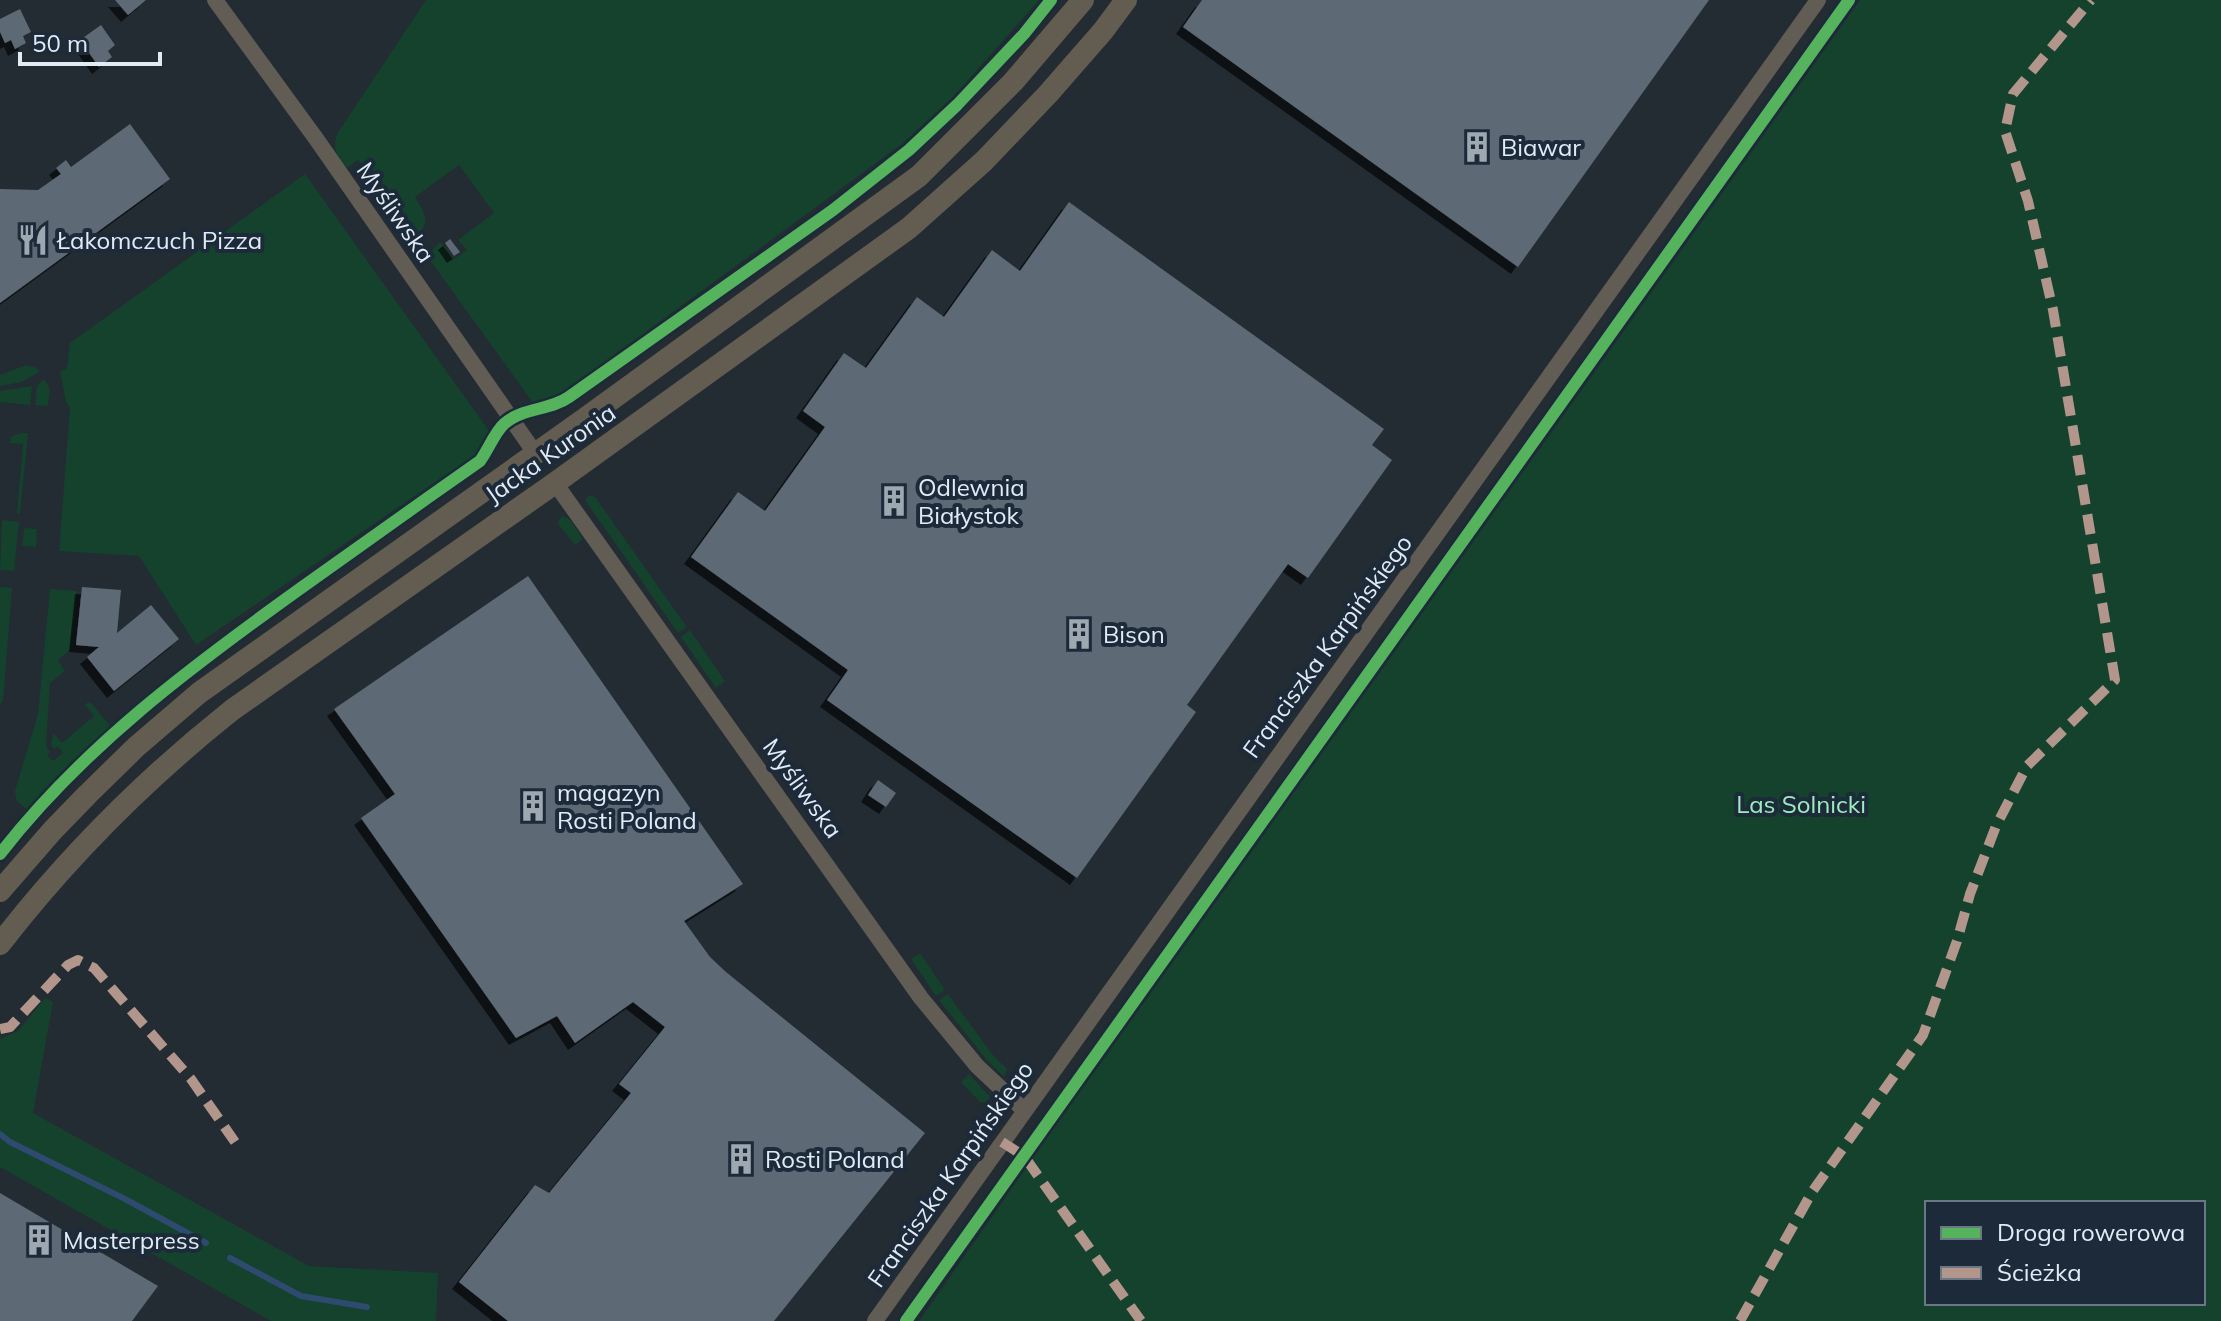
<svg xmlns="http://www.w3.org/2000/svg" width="2221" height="1321" viewBox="0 0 2221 1321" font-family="Mulish,sans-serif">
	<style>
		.green { fill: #14422d; fill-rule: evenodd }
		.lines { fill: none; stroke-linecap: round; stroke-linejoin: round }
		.stream { stroke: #2e4a6f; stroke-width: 6 }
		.building { fill: #5d6974; filter: url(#shadow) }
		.street { stroke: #615d55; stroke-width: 16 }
		.secondary { stroke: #635c50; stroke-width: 22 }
		.quiet { stroke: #b2968c; stroke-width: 10; stroke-dasharray: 20 10; stroke-linecap: butt }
		.cycleway-casing { stroke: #1c2a3a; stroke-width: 17 }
		.cycleway { stroke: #56b35d; stroke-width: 12 }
		.labels { text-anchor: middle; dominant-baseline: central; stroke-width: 8; stroke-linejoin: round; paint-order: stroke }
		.poi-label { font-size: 24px; fill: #e1ebf5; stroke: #1c2a3a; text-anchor: start }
		.street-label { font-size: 24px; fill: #e1ebf5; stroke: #1c2a3a }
		.park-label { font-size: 24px; fill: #9bedbc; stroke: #1c2a3a }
	</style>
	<defs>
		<filter id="shadow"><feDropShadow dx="-7" dy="7" stdDeviation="0" flood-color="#0009"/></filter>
	</defs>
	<rect width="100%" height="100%" fill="#232b33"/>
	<path class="green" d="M426 0H1039L954 96 902 144 557 397 533 403 427 256 440 242 454 259 467 250 458 240 494 213 459 165 415 197C426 215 432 222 414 238L358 160 347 168C337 156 332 150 337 134Z
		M1860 0H2221V1321H919L1040 1148ZM2203 1203V1303H1927V1203Z
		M305 174 490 432 478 453 196 645 139 556 59 551 70 408 66 402 60 372 67 368 70 343Z
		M26 365 37 368 39 372 22 382 0 386V375Z
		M44 379 50 389 48 406 35 405 37 386Z
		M32 386 30 405 0 402V391Z
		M21 433H28L20 514 17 513 23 444 9 443 12 436Z
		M590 495 595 497 687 627 678 633 585 500Z
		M563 516 570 520 583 539 575 545 558 524 559 519Z
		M2 520 19 522 14 571 0 570Z
		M24 528 37 529 36 547 22 546Z
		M0 587 12 588 3 701 0 704Z
		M50 589 77 591 70 650 58 660 65 671 50 683 46 746 50 752 47 755 53 761 63 753 58 746 54 749 51 745 53 733 62 743 94 716 85 705 88 702 92 704 111 727 26 809 16 800 15 791 38 714Z
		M690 630 725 681 716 688 681 637Z
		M920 953 945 990 936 996 911 959Z
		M948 994 992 1054 1007 1069 1004 1077 986 1059 939 1000Z
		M45 998 53 1002 33 1113 309 1266 438 1273 436 1321H271L0 1167V1039L18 1031Z
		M969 1074 990 1097 986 1103 980 1102 961 1082Z"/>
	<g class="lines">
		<path class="stream" d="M0 1134 10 1142 125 1199 206 1243
			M230 1258 301 1296 367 1307"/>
	</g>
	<path class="building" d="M115 0H146L128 15Z
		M1202 0H1709L1518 267 1183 27Z
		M20 9 31 32 23 36 26 43 15 49 11 40 5 43 0 32V19Z
		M101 25 115 45 108 51 112 57 99 67 80 40Z
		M130 124 170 179 0 303V189L38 190 61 174 56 168 66 160 71 167Z
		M1069 202 1384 429 1372 445 1392 460 1308 578 1288 564 1187 705 1196 712 1077 878 827 700 848 670 691 557 738 492 765 511 825 427 803 411 844 353 866 368 917 297 944 317 992 250 1020 271Z
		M450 239 460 252 454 256 445 243Z
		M528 576 743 884 684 921 710 957 726 972 925 1133 774 1321H508L459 1282 535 1185 549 1193 631 1093 619 1084 665 1027 633 1002 575 1043 557 1016 516 1038 361 818 395 794 334 709Z
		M82 587 121 590 117 633 151 605 179 639 114 691 87 657 99 647 76 645Z
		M878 780 896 793 886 807 868 795Z
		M0 1193 158 1286 132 1321H0Z"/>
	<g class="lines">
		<path class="street" d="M215 0 317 140 535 453
			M555 483 921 998 977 1066 1025 1111
			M875 1321 1818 0"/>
		<path class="secondary" d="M0 891 53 830 88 794 136 747 199 693 583 420 919 176 1013 82 1083 0
			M0 944C69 855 144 780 232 710L555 483 909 228 984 161 1048 94 1103 31 1126 0"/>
		<path class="quiet" d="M0 1029 10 1027 68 965 78 960 94 968 191 1079 235 1142
			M1002 1142 1024 1156 1141 1321
			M1740 1321 1812 1192 1923 1035 1957 941 1970 894 1996 826 2027 766 2115 680 2053 310 2028 201 2005 131 2013 94 2091 0"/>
		<defs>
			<path id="cycleway" d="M0 854C83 747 192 666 301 588 360 546 420 503 480 461 488 450 495 432 504 424 523 407 549 411 569 397L833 210 909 150 957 105 1024 34 1051 0
				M906 1321 1849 0"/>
		</defs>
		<use href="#cycleway" class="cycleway-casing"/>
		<use href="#cycleway" class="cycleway"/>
	</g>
	<defs>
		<symbol id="building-bare" viewBox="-9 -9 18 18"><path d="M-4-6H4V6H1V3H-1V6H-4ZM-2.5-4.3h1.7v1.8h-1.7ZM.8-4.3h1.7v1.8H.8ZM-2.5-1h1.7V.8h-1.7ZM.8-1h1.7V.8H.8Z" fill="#9ea8b1" stroke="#1c2a3a" stroke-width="2.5" paint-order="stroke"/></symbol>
		<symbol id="restaurant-bare" viewBox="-9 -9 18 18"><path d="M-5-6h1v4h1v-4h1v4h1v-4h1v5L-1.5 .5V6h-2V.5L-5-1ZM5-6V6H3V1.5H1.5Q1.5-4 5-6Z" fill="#9ea8b1" stroke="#1c2a3a" stroke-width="2.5" paint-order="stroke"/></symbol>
	</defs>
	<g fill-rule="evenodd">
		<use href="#building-bare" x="1455" y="125" width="44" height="44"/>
		<use href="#restaurant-bare" x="11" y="218" width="44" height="44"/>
		<use href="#building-bare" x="872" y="479" width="44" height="44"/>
		<use href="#building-bare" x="1057" y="612" width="44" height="44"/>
		<use href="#building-bare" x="511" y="784" width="44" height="44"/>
		<use href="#building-bare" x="719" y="1137" width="44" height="44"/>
		<use href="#building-bare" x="17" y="1218" width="44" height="44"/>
	</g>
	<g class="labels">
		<g class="poi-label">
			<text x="1501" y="147">Biawar</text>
			<text x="57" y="240">Łakomczuch Pizza</text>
			<text x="918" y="487">Odlewnia<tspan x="918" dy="28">Białystok</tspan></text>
			<text x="1103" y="634">Bison</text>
			<text x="557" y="792">magazyn<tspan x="557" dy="28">Rosti Poland</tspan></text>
			<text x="765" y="1159">Rosti Poland</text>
			<text x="63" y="1240">Masterpress</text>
		</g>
		<g class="street-label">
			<text transform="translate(396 212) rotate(55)">Myśliwska</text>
			<text transform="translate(550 453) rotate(-35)">Jacka Kuronia</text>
			<text transform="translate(1327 646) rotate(-54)">Franciszka Karpińskiego</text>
			<text transform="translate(803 788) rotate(54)">Myśliwska</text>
			<text transform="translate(950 1174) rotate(-55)">Franciszka Karpińskiego</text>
		</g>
		<g class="park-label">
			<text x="1801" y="804">Las Solnicki</text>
		</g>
	</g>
	<rect x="1925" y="1201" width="280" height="104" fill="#1c2a3a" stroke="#6b7785" stroke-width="2"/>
	<rect x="1941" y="1227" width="40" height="12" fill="#56b35d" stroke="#6b7785" stroke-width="2"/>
	<text x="1997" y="1241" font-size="24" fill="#e1ebf5">Droga rowerowa</text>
	<rect x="1941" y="1267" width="40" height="12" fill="#b2968c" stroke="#6b7785" stroke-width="2"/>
	<text x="1997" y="1281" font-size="24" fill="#e1ebf5">Ścieżka</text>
	<path d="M20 52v12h140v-12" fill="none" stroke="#e1ebf5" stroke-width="4"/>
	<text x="32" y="52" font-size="24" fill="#e1ebf5" stroke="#1c2a3a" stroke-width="6" paint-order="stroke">50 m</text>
</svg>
